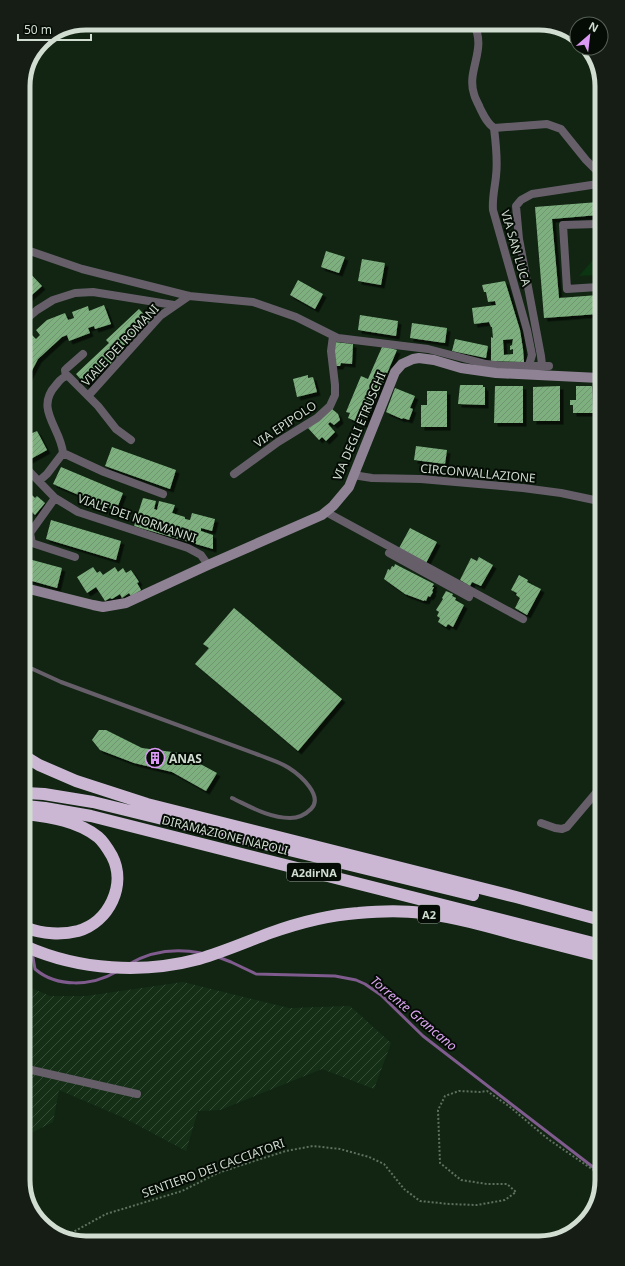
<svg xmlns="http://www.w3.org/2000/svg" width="625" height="1266" viewBox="0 0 625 1266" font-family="'Noto Sans',sans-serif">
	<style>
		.industrial { fill: url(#industrial-furrows) }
		.green { fill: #0c3511 }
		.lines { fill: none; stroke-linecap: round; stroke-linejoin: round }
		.stream { stroke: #7f5b8e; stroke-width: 3 }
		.building { fill: url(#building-hatch); fill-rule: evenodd; filter: url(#shadow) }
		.path { stroke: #5f7060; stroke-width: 2; stroke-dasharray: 2 2; stroke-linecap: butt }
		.lane { stroke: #665f6a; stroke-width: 4 }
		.street { stroke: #665f6a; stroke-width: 8 }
		.secondary { stroke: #8f8294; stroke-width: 10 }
		.highway { stroke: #cbb7d3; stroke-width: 12 }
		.labels { text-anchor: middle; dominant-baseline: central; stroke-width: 4; stroke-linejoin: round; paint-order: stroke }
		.shield { fill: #050c05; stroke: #939e93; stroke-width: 1 }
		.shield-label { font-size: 11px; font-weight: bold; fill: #d0ddd0 }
		.street-label { font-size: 12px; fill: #d0ddd0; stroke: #050c05 }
		.poi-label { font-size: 12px; font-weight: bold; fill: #d0ddd0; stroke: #050c05; text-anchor: start }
		.water-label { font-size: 13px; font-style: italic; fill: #dca6f2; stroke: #050c05 }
		.rim { fill: none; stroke: #d0ddd0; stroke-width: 5 }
	</style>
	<defs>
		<pattern id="industrial-furrows" width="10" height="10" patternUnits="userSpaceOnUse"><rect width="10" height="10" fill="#152f17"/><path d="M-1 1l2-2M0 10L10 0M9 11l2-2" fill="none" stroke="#364d38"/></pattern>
		<pattern id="building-hatch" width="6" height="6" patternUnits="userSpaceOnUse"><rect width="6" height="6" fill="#7eb07f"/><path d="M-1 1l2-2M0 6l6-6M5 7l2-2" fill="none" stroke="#6e946f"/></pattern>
		<filter id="shadow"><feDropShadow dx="3.5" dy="3.5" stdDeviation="0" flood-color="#0009"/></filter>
	</defs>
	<rect width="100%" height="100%" fill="#112512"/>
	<path class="industrial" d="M183 982 289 1008 350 1006 391 1043 374 1089 322 1069 220 1110 198 1111 186 1151 124 1118 59 1090 53 1122 27 1135V986L50 996H86Z"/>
	<path class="green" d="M598 254V275L579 276Z"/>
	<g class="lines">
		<path class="stream" d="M27 906 29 925
			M30 932 31 945
			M32 952 35 969C57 988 92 986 116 972
			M218 957 231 962 256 974 335 976 356 980 365 984 381 995 423 1036 602 1174
			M129 964C151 951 176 948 201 953"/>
	</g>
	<path class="building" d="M598 202V215L552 219 559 298 598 295V314L544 318 535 207Z
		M326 251 345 257 339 273 321 267Z
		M362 259 385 263 381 285 358 281Z
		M25 268 42 286 24 302V269Z
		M298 280 323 294 315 309 290 295Z
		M505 281 520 330 523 349 524 362 491 361V337L493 338 492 327H491L489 322 474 324 472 308 496 305 495 301 488 302 486 292H484L482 285ZM513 339 512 345 510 346V350L513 349V354L504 355 503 340Z
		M104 305 111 324 95 329 94 326 88 328 90 333 69 341 67 335 62 337 38 359 24 386V340L31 334 36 339 40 335 36 330 47 320 65 313 68 320 74 318 72 312 88 306 89 311Z
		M139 309 150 321 117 352 120 355 87 386 76 374 109 343 106 340Z
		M360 315 398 321 396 336 358 330Z
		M412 323 447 328 445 343 410 338Z
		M455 339 488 346 486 358 452 351Z
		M334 342 353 344 352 364 341 363 340 366H334Z
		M382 347H387L397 350 365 425 348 418 350 413 346 412 361 376 368 379Z
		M308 375V378L313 377 317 392 297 397 293 379Z
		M460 385H483V387H485V405L458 404Z
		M495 386H523V423H494Z
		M560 386V421H533V387Z
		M576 386H592L593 413H573V405H570V400H576Z
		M395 388 415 396 410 408 413 409 409 420 403 418 402 419 386 412Z
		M427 391H447V427H421V405H427Z
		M596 406 599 407V438L594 437Z
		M331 408 338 414 340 420 334 425 330 422 328 424 335 432 326 441 322 437 319 440 308 428Z
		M25 424 30 434 37 431 47 450 29 460 25 452Z
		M416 446 447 450 445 464 414 460Z
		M112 447 176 470 170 489 105 466Z
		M61 467 123 493 116 511 53 484Z
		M28 491 35 498 37 496 45 503 35 515 29 509 25 514V494Z
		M143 498 156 501 154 509 157 510 159 501 175 505 172 513 185 517V519L190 520 192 513 215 519 212 531 201 528V531L213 535V549L134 526Z
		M51 520 121 541 116 560 46 539Z
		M410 528 437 542 425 565 398 550Z
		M479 557 493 565 481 586 472 582 470 586 460 580 471 558 477 561Z
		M25 558 62 568 57 588 25 579Z
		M395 564 434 584 432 587H434L432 591 433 592 430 597 428 596 426 601 424 600V601L405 594 384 579 388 569 390 570 392 566 394 567Z
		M93 567 97 573 100 571 103 575 115 567 118 572 123 568 126 573 131 570 139 582 137 583 141 590 131 596 129 593 122 598 120 594 112 599 110 598 105 601 96 587 87 593 77 577Z
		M519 575 528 580 527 582 541 589 527 615 515 608 520 598 516 595 517 593 511 590Z
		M446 591 453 594 452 596 456 598 455 600 464 605 453 627 448 624 446 627 438 622 440 618 437 616 439 612 436 610 443 599 442 598Z
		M234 608 342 699 298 751 195 664 209 648 203 644Z
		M99 730H106L142 748 180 753 217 773 206 791 172 772 134 763 100 750 92 740Z"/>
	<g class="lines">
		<path class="path" d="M64 1237 106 1214 182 1191 218 1173 251 1162 286 1151 313 1146 340 1149 369 1157 384 1164 404 1189 420 1201 449 1204 477 1205 505 1200 516 1192 507 1184H487L461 1180 440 1163 438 1110 445 1096 459 1091 480 1092 487 1091 510 1107 548 1139 602 1176"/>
		<path class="lane" d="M26 666 61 682 259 755C269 759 280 762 289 768 300 775 324 796 311 809 305 815 299 818 290 818 269 818 251 807 232 798"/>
		<path class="street" d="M473 23C488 49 466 70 474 94 475 99 478 103 480 108 484 116 487 123 494 128 496 144 498 160 496 176 495 187 492 198 493 210L527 330 532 355 529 365
			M494 128 547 124 561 129 586 160 598 172
			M598 224 563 225 567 289 598 287
			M24 249 82 269 189 296 253 302 296 317 338 338 428 349 486 364 504 366H549
			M24 321 37 310 53 300 75 293 93 292 174 305
			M542 365 541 356 519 239 516 206 521 200 532 194 598 184
			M66 376 65 370 67 368 83 354
			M88 396 98 406 116 429 131 440
			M63 453 104 472 163 494
			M25 467 55 498 78 512 188 548 201 555 208 565
			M234 474 278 442 317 418 330 406 335 395V385L331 351 333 336
			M353 475 372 478 421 479 523 488 561 493 599 501
			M39 481 47 474 63 453C61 428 34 409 56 385 59 381 63 376 68 376L88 396 160 316 189 296
			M55 498 30 533 32 543 75 557
			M326 512 523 619
			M389 553 469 597
			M541 823 555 828 562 829 567 827 600 788
			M27 1069 137 1094"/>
		<path class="secondary" d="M25 588 93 605 103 607 126 603 208 565 322 515 333 506 349 487 395 372 402 364 413 359 419 358 434 360 461 368 496 373 599 378"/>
		<path class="highway" d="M26 757 39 765 76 781 147 804 516 897 601 920
			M26 793 44 794 93 802 473 895
			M26 806 45 808 91 816 601 945
			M26 814C51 817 78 821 98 837 104 842 108 849 112 856 127 885 109 922 78 931 62 935 42 934 27 928
			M27 947C79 970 143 974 199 959 223 952 246 942 270 933 298 923 329 915 358 913 379 911 401 910 422 913 455 917 487 926 519 935 546 942 574 949 601 956"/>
	</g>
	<defs>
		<symbol id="building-ring" viewBox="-11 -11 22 22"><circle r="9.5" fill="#050c05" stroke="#db99f5" stroke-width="1.5"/><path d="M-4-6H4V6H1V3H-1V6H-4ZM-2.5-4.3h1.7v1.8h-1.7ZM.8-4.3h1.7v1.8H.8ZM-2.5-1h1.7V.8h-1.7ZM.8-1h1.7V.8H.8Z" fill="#db99f5"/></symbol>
	</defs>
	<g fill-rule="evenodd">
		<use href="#building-ring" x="144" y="747" width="22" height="22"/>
	</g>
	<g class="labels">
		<g class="shield">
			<rect x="287" y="863" width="54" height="18" rx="3"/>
			<rect x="418" y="905" width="22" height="18" rx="3"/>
		</g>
		<g class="shield-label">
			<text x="314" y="872">A2dirNA</text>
			<text x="429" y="914">A2</text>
		</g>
		<g class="street-label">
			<text transform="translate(516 248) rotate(74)">VIA SAN LUCA</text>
			<text transform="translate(120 345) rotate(-47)">VIALE DEI ROMANI</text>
			<text transform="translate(285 424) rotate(-34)">VIA EPIPOLO</text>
			<text transform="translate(359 426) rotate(-67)">VIA DEGLI ETRUSCHI</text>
			<text transform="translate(478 473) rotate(5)">CIRCONVALLAZIONE</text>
			<text transform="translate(137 518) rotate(19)">VIALE DEI NORMANNI</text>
			<text transform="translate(225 835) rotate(14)">DIRAMAZIONE NAPOLI</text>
			<text transform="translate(213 1168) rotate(-20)">SENTIERO DEI CACCIATORI</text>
		</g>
		<g class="poi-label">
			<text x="169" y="758">ANAS</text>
		</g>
		<g class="water-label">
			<text transform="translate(414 1013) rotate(40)">Torrente Grancano</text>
		</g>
	</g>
	<path d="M0 0H625V1266H0ZM86 30H539A56 56 0 0 1 595 86V1180A56 56 0 0 1 539 1236H86A56 56 0 0 1 30 1180V86A56 56 0 0 1 86 30Z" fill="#151d15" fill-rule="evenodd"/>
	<path class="rim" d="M86 30H539A56 56 0 0 1 595 86V1180A56 56 0 0 1 539 1236H86A56 56 0 0 1 30 1180V86A56 56 0 0 1 86 30Z"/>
	<g transform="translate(589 36) rotate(28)"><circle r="19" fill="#050c05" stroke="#566056"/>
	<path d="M0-3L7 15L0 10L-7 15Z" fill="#db99f5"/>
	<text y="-6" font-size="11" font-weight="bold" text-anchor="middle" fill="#d0ddd0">N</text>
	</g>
	<path d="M18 34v6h73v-6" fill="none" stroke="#d0ddd0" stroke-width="2"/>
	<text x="24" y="34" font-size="12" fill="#d0ddd0" stroke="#050c05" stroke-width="3" paint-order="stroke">50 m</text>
</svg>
